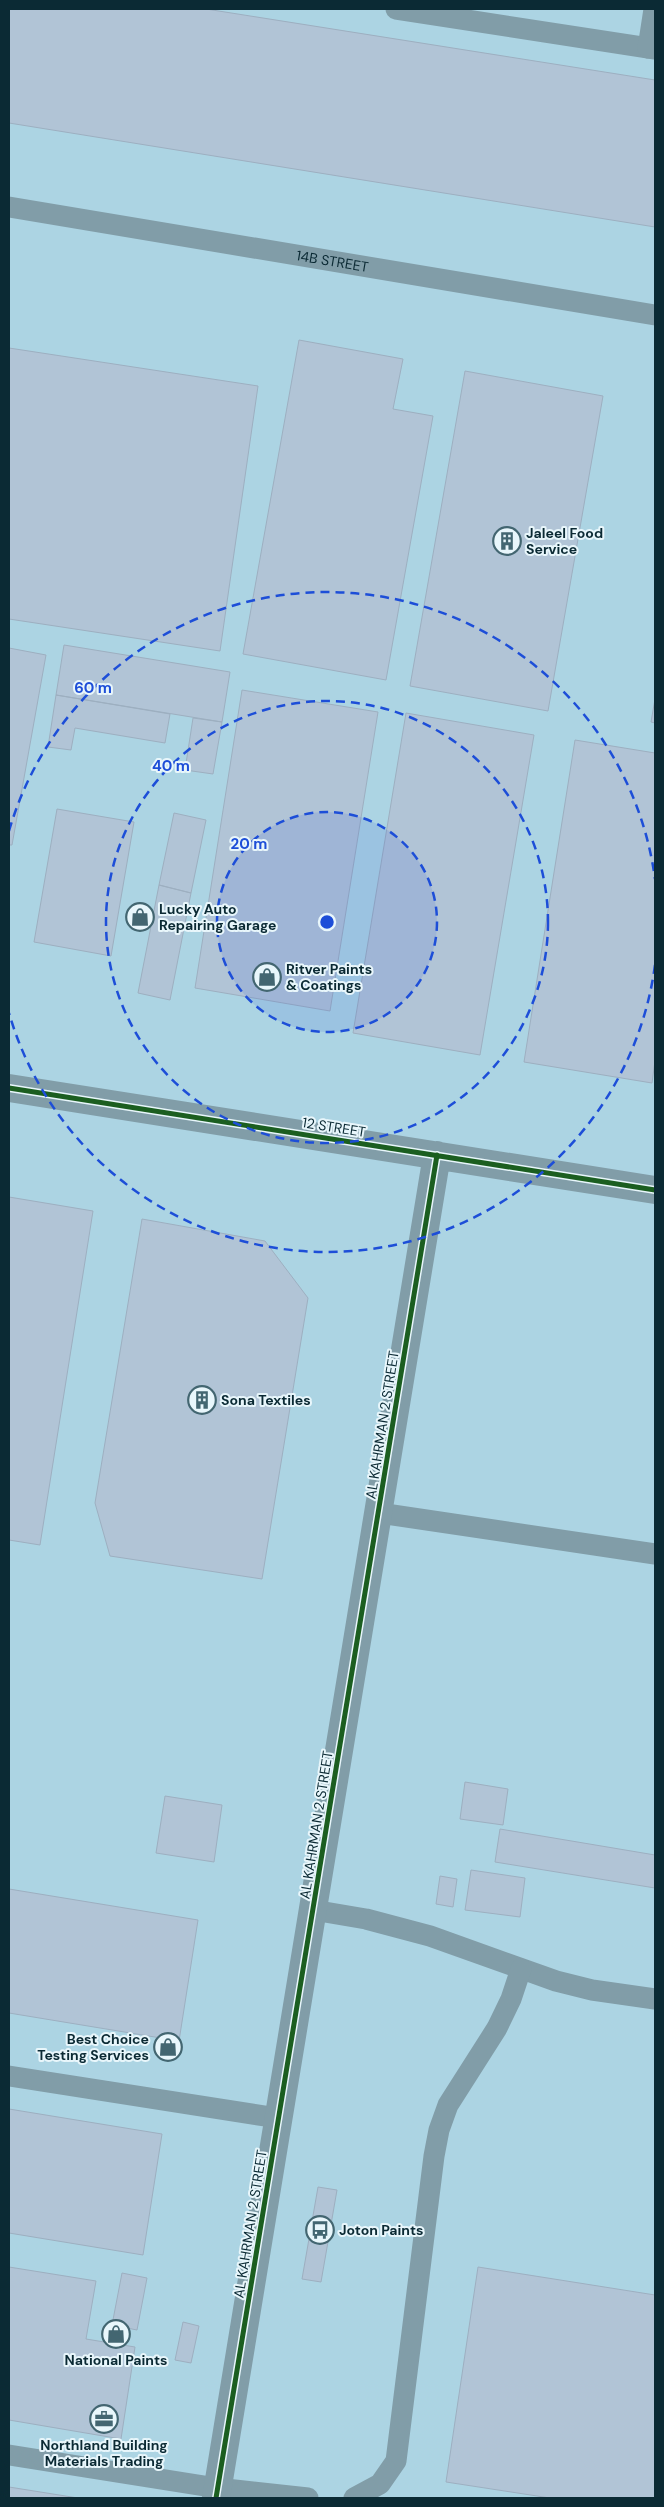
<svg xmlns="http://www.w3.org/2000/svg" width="664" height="2507" viewBox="0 0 664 2507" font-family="'DM Sans',sans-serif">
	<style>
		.building { fill: #b1c4d6; stroke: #9dafc0 }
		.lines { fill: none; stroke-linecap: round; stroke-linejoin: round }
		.lane { stroke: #819da8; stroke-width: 21 }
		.street { stroke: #819da8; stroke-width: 28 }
		.cycleway-casing { stroke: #e8f6fb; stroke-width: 8 }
		.cycleway { stroke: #1b5e20; stroke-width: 5 }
		.ring { fill: none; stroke: #1d4ed8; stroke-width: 2.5; stroke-dasharray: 9 6 }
		.labels { text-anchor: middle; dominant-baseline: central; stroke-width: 4; stroke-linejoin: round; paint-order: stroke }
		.street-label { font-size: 14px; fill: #0b2a34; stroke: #e8f6fb }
		.poi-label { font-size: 14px; font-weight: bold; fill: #0b2a34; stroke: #e8f6fb; text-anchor: start }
		.centre { fill: #1d4ed8; stroke: #e8f6fb; stroke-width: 2.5 }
		.ring-label { font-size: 15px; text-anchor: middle; font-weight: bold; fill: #1d4ed8; stroke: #e8f6fb; stroke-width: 4; stroke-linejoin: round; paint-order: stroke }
	</style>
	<rect width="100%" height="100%" fill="#acd4e3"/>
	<path class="building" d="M9 9H206L655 80V227L9 123Z
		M299 340 403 359 393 409 433 416 386 680 243 654Z
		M9 348 258 386 220 651 9 619Z
		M465 371 603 396 548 711 410 686Z
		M64 645 230 672 222 722 56 695Z
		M9 648 46 655 12 845H9Z
		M242 690 378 712 330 1011 195 988Z
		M56 695 170 714 165 743 75 728 71 750 48 747Z
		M655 699V723L651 722Z
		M406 713 534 735 480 1055 353 1033Z
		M193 718 222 722 213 774 185 770Z
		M575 740 655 753V1061L652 1083 524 1062Z
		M57 809 134 822 111 956 34 942Z
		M174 813 206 820 191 893 159 885Z
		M159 885 191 893 170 1000 138 993Z
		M9 1197 93 1211 40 1545 9 1540Z
		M142 1219 265 1241 308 1298 262 1579 110 1556 95 1503Z
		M465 1782 508 1789 503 1825 460 1819Z
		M165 1796 222 1805 214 1862 156 1853Z
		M500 1829 655 1855V1888L495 1862Z
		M471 1870 525 1878 520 1917 465 1910Z
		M440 1876 457 1879 453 1907 436 1904Z
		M9 1889 198 1920 179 2041 9 2013Z
		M9 2109 162 2134 143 2255 9 2233Z
		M318 2187 337 2190 321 2282 302 2279Z
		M9 2267 96 2281 86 2339 135 2347 121 2439 9 2420Z
		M478 2267 655 2295V2498H550L446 2482Z
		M122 2273 147 2278 137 2330 112 2325Z
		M183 2322 199 2326 191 2363 175 2360Z
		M9 2487 78 2498H9Z"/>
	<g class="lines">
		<g class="lane">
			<path d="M396 9 655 49"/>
			<path d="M648 48 654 9"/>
			<path id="s1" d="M9 207 655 315"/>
			<path d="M379 1513 655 1554"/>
			<path d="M313 1910 366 1919 430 1936 556 1981 592 1990 655 1999"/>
			<path d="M9 2076 278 2118"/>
			<path d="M9 2455 217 2488 308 2498"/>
			<path d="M354 2498 380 2484 396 2461 434 2156 439 2130 448 2105 497 2028 511 1999 521 1969"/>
		</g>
		<path class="street" d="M9 1088 655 1190
			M216 2498 437 1155"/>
		<defs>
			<path id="cycleway" d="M9 1088 655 1190
				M216 2498 437 1155"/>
		</defs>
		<use href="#cycleway" class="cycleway-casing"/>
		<use href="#cycleway" class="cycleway"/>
	</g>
	<circle cx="327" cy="922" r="110" fill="#1d4ed8" fill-opacity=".12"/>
	<g class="ring">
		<circle cx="327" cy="922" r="110"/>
		<circle cx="327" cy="922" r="221"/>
		<path d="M655 965A331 331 0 0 1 9 1013M9 831A331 331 0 0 1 655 879"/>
	</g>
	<defs>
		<symbol id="building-ring" viewBox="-11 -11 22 22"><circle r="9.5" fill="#e8f6fb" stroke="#436671" stroke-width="1.5"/><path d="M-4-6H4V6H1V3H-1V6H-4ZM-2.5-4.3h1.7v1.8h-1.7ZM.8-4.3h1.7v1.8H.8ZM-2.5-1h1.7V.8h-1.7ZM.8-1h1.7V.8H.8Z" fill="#436671"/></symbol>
		<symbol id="shop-ring" viewBox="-11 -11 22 22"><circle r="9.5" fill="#e8f6fb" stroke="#436671" stroke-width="1.5"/><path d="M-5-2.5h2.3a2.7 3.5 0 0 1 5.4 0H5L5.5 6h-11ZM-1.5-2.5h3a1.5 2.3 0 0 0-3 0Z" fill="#436671"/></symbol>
		<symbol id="bus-ring" viewBox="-11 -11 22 22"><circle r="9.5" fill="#e8f6fb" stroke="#436671" stroke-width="1.5"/><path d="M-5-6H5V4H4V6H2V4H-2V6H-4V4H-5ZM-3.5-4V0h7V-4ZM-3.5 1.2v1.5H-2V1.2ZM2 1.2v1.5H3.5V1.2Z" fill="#436671"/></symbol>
		<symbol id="office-ring" viewBox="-11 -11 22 22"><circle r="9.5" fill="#e8f6fb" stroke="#436671" stroke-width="1.5"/><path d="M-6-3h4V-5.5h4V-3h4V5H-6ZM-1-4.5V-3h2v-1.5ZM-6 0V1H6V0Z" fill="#436671"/></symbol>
	</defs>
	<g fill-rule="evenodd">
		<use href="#building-ring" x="491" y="525" width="32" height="32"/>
		<use href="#shop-ring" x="124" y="901" width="32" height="32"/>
		<use href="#shop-ring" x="251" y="961" width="32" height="32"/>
		<use href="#building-ring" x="186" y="1384" width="32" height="32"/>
		<use href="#shop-ring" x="152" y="2031" width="32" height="32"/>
		<use href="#bus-ring" x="304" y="2214" width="32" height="32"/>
		<use href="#shop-ring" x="100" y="2318" width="32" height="32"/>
		<use href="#office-ring" x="88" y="2403" width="32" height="32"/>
	</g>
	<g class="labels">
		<g class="street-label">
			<text stroke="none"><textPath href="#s1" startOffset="328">14B STREET</textPath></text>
			<text transform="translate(334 1127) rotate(9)">12 STREET</text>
			<text transform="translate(382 1425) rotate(-81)">AL KAHRMAN 2 STREET</text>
			<text transform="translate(316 1825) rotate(-81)">AL KAHRMAN 2 STREET</text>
			<text transform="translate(250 2224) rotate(-81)">AL KAHRMAN 2 STREET</text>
		</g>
		<g class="poi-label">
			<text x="526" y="533">Jaleel Food<tspan x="526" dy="16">Service</tspan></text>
			<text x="159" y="909">Lucky Auto<tspan x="159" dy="16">Repairing Garage</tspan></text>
			<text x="286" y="969">Ritver Paints<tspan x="286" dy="16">&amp; Coatings</tspan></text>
			<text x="221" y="1400">Sona Textiles</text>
			<text x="149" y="2039" text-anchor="end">Best Choice<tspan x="149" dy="16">Testing Services</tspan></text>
			<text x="339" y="2230">Joton Paints</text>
			<text x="116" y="2360" text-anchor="middle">National Paints</text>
			<text x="104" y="2445" text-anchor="middle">Northland Building<tspan x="104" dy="16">Materials Trading</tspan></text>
		</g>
	</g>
	<circle cx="327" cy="922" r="8" class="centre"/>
	<g class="ring-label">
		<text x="93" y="693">60 m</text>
		<text x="171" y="771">40 m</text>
		<text x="249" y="849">20 m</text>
	</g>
	<rect width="664" height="2507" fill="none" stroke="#0b2a34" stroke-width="20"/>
</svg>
